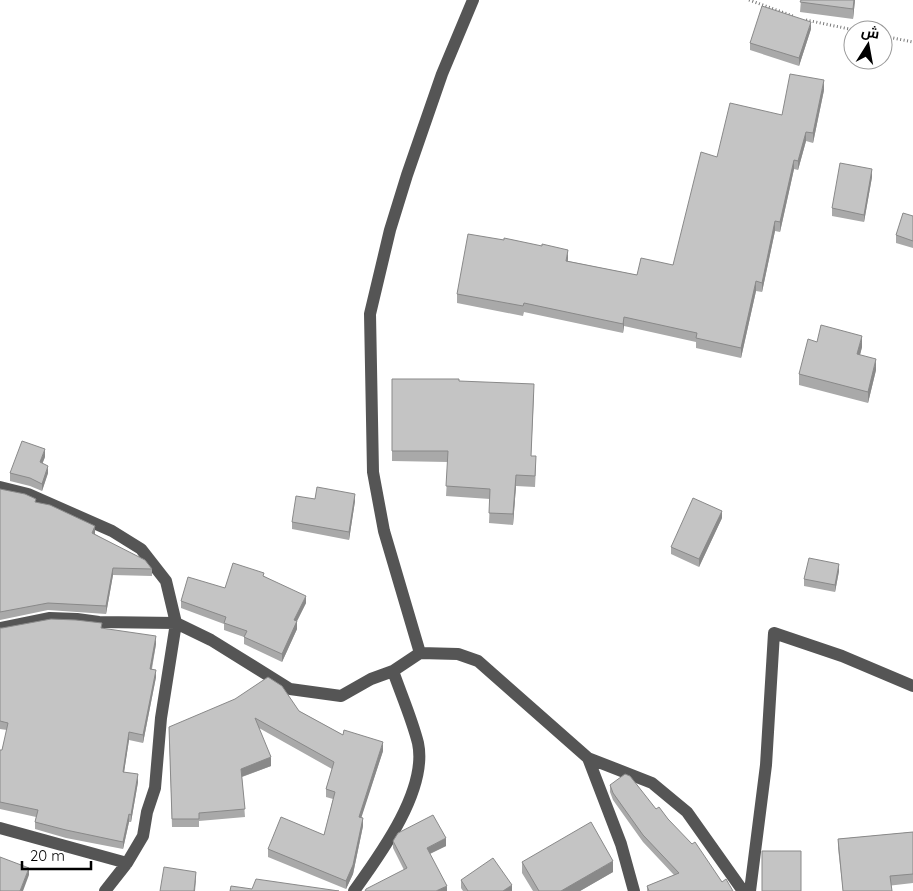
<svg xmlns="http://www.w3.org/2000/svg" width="913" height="891" viewBox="0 0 913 891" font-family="Quicksand,Cairo,sans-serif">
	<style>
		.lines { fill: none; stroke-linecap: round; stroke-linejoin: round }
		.path { stroke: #777; stroke-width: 3; stroke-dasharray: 1 2.5; stroke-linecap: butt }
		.minor { stroke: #555; stroke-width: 12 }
		.wall { fill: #a9a9a9 }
		.shaded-wall { fill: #898989 }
		.building { fill: #c4c4c4; stroke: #898989 }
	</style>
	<rect width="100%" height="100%" fill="#fff"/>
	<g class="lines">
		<path class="path" d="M749 0 793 16
			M806 20 854 30
			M883 36 913 42"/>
		<path class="minor" d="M0 487 28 494 112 531 141 549 166 581 176 623 211 640 290 689 341 696 371 679 393 671 420 653 458 654 478 661 588 758 652 783 687 812 743 891
			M0 628 50 618 77 619 99 622 176 623 161 718 155 788 147 812 143 836 127 863 105 891
			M420 653 384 531 373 472 370 314 390 230 407 175 442 74 473 0
			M588 758 621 844 634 891
			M0 828 127 863
			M354 891C380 855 428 790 418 743 412 719 401 694 393 671
			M750 891 766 765 774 633 842 656 913 686"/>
	</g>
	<path class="wall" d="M801 0H855L853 19 800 12Z
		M811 29 799 66 750 50V43Z
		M824 90 813 143 806 141 798 170 794 169 780 232 775 231 762 292 756 291 741 358 696 348V342L624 326 623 333 524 312 523 316 457 303V294L568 259V261L637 275 673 265 717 157Z
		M872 177 864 222 832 216V208Z
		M913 216V248L896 243V235Z
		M817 342 862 347 860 355 876 370 868 403 799 385V374Z
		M392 379 459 381 534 395 531 456 536 467 535 487 516 486 513 525 489 523 490 499 446 496 448 462 392 461Z
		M45 457 42 463 48 473 42 491 30 486 10 481V473Z
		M0 489 36 502 95 534 152 569V576L113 575 106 614 48 610 0 620Z
		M315 499 355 501 349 540 292 529V522Z
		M722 518 699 567 671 554V547Z
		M839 571 835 592 804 586V579Z
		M264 576 306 603 297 621V629L282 662 244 644V637L224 630V624L181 608V601Z
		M0 628H102L156 644 152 669 156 677 143 743 129 740 124 772 138 782 131 822H129L123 849 66 838 35 829V822L36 817 0 809V750H2L7 730 0 729Z
		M299 711 343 735 383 751 361 817 363 826 353 874 346 889 268 857V849L324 835 333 799 326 797V789L332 769 259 728 271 766 242 777 245 817 199 821V827H172L169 727Z
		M610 785 656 809 668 819 722 882 733 891H647V886L674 875 643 842 613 800 610 792Z
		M913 832V883L843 891 838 848V839Z
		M393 841 446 846 430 854 447 891 404 870 393 848Z
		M522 862 613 872 580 891H533L522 873Z
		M461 880 512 891H463L461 888Z"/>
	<path class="shaded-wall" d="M854 0H855L853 19V9Z
		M811 22V29L799 66V58Z
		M824 80V90L813 143V133Z
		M806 132V141L798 170V161Z
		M794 160V169L780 232V222Z
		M872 169V177L864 222V215Z
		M775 221V231L762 292V283Z
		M568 250V259L566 270V261Z
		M756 281V291L741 358V348Z
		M624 317V326L623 333V324Z
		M862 336V347L857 366V354Z
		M876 359V370L868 403V392Z
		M45 449V457L40 470V462Z
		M48 466V473L42 491V484Z
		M516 475V486L513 525V514Z
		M355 494V501L349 540V532Z
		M722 511V518L699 567V559Z
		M95 526V534L92 541V533Z
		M839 564V571L835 592V585Z
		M113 568V575L106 614V606Z
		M306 596V603L294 627V620Z
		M297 621V629L282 662V654Z
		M156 636V644L150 676V669Z
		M156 670V677L143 743V735Z
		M129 732V740L123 779V772Z
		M383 742V751L359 825V817Z
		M271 757V766L241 777V769Z
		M138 774V782L131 822V815Z
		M129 814V822L123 849V842Z
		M363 818V826L353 874 346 889V881Z
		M446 838V846L427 855V848Z
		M613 861V872L580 891H561Z
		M29 868V875L23 891H20Z
		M196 872V879L195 891H194Z
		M512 885V891H503Z
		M447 886V891H436Z"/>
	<path class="building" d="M801 0H854L853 9 800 2Z
		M762 6 811 22 799 58 750 43Z
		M790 74 824 80 813 133 806 132 798 161 794 160 780 222 775 221 762 283 756 281 741 348 696 338 697 333 624 317 623 324 524 303 523 306 457 294 468 234 504 240V238L542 246V244L568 250 566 261 637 275 641 258 673 265 701 152 717 157 730 103 782 115Z
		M840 163 872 169 864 215 832 208Z
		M903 213 913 216V241L896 235Z
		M821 325 862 336 857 354 876 359 868 392 799 374 808 339 817 342Z
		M392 379H459V381L534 384 531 456H536L535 476 516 475 513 514 489 513 490 489 446 486 448 451H392Z
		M22 441 45 449 40 462 48 466 42 484 30 478 10 473Z
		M317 487 355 494 349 532 292 522 296 496 315 499Z
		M0 489 25 494 36 499 35 502 50 505 95 526 92 533 145 560 152 569 113 568 106 606 48 603 0 612Z
		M693 498 722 511 699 559 671 547Z
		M809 558 839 564 835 585 804 579Z
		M233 563 264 573 263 576 306 596 294 620 297 621 282 654 244 637 247 631 224 623 226 617 181 601 188 577 225 588Z
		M51 619 76 620 102 623 101 628 156 636 150 669 156 670 143 735 129 732 123 772 138 774 131 815 129 814 123 842 66 830 35 822 38 810 0 802V750H2L8 723 0 721V628H2Z
		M268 677 282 686 299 711 343 735 344 730 383 742 359 817 363 818 353 865 346 881 268 849 281 817 324 835 335 792 326 789 334 762 255 718 271 757 241 769 245 809 199 813V819H172L169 727 235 699Z
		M625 774 630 776 656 809 659 807 668 819 692 844 695 842 722 882 726 879 733 891H649L647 886 679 873 643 835 613 793 610 785Z
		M433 815 446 838 427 848 447 886 436 891H365L366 889 407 868 393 841 398 833Z
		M591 822 613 861 561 891H539L522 862Z
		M913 832V874L890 876 892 891H843L838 839Z
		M762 851H801V891H762Z
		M0 857 29 868 20 891H0Z
		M493 858 512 885 503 891H468L461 880Z
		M164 867 196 872 194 891H160Z
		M256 879 339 891H230L231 886 252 889Z"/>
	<g transform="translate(868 45) rotate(11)"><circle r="24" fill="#ffffff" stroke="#999999"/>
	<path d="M0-4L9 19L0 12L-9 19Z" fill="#000000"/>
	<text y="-8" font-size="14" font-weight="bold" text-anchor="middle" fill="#000000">ش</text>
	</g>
	<path d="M22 861v8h69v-8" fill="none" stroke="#000000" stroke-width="2.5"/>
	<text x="30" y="861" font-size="15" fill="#000000" stroke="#ffffff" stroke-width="4" paint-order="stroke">20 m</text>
</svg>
